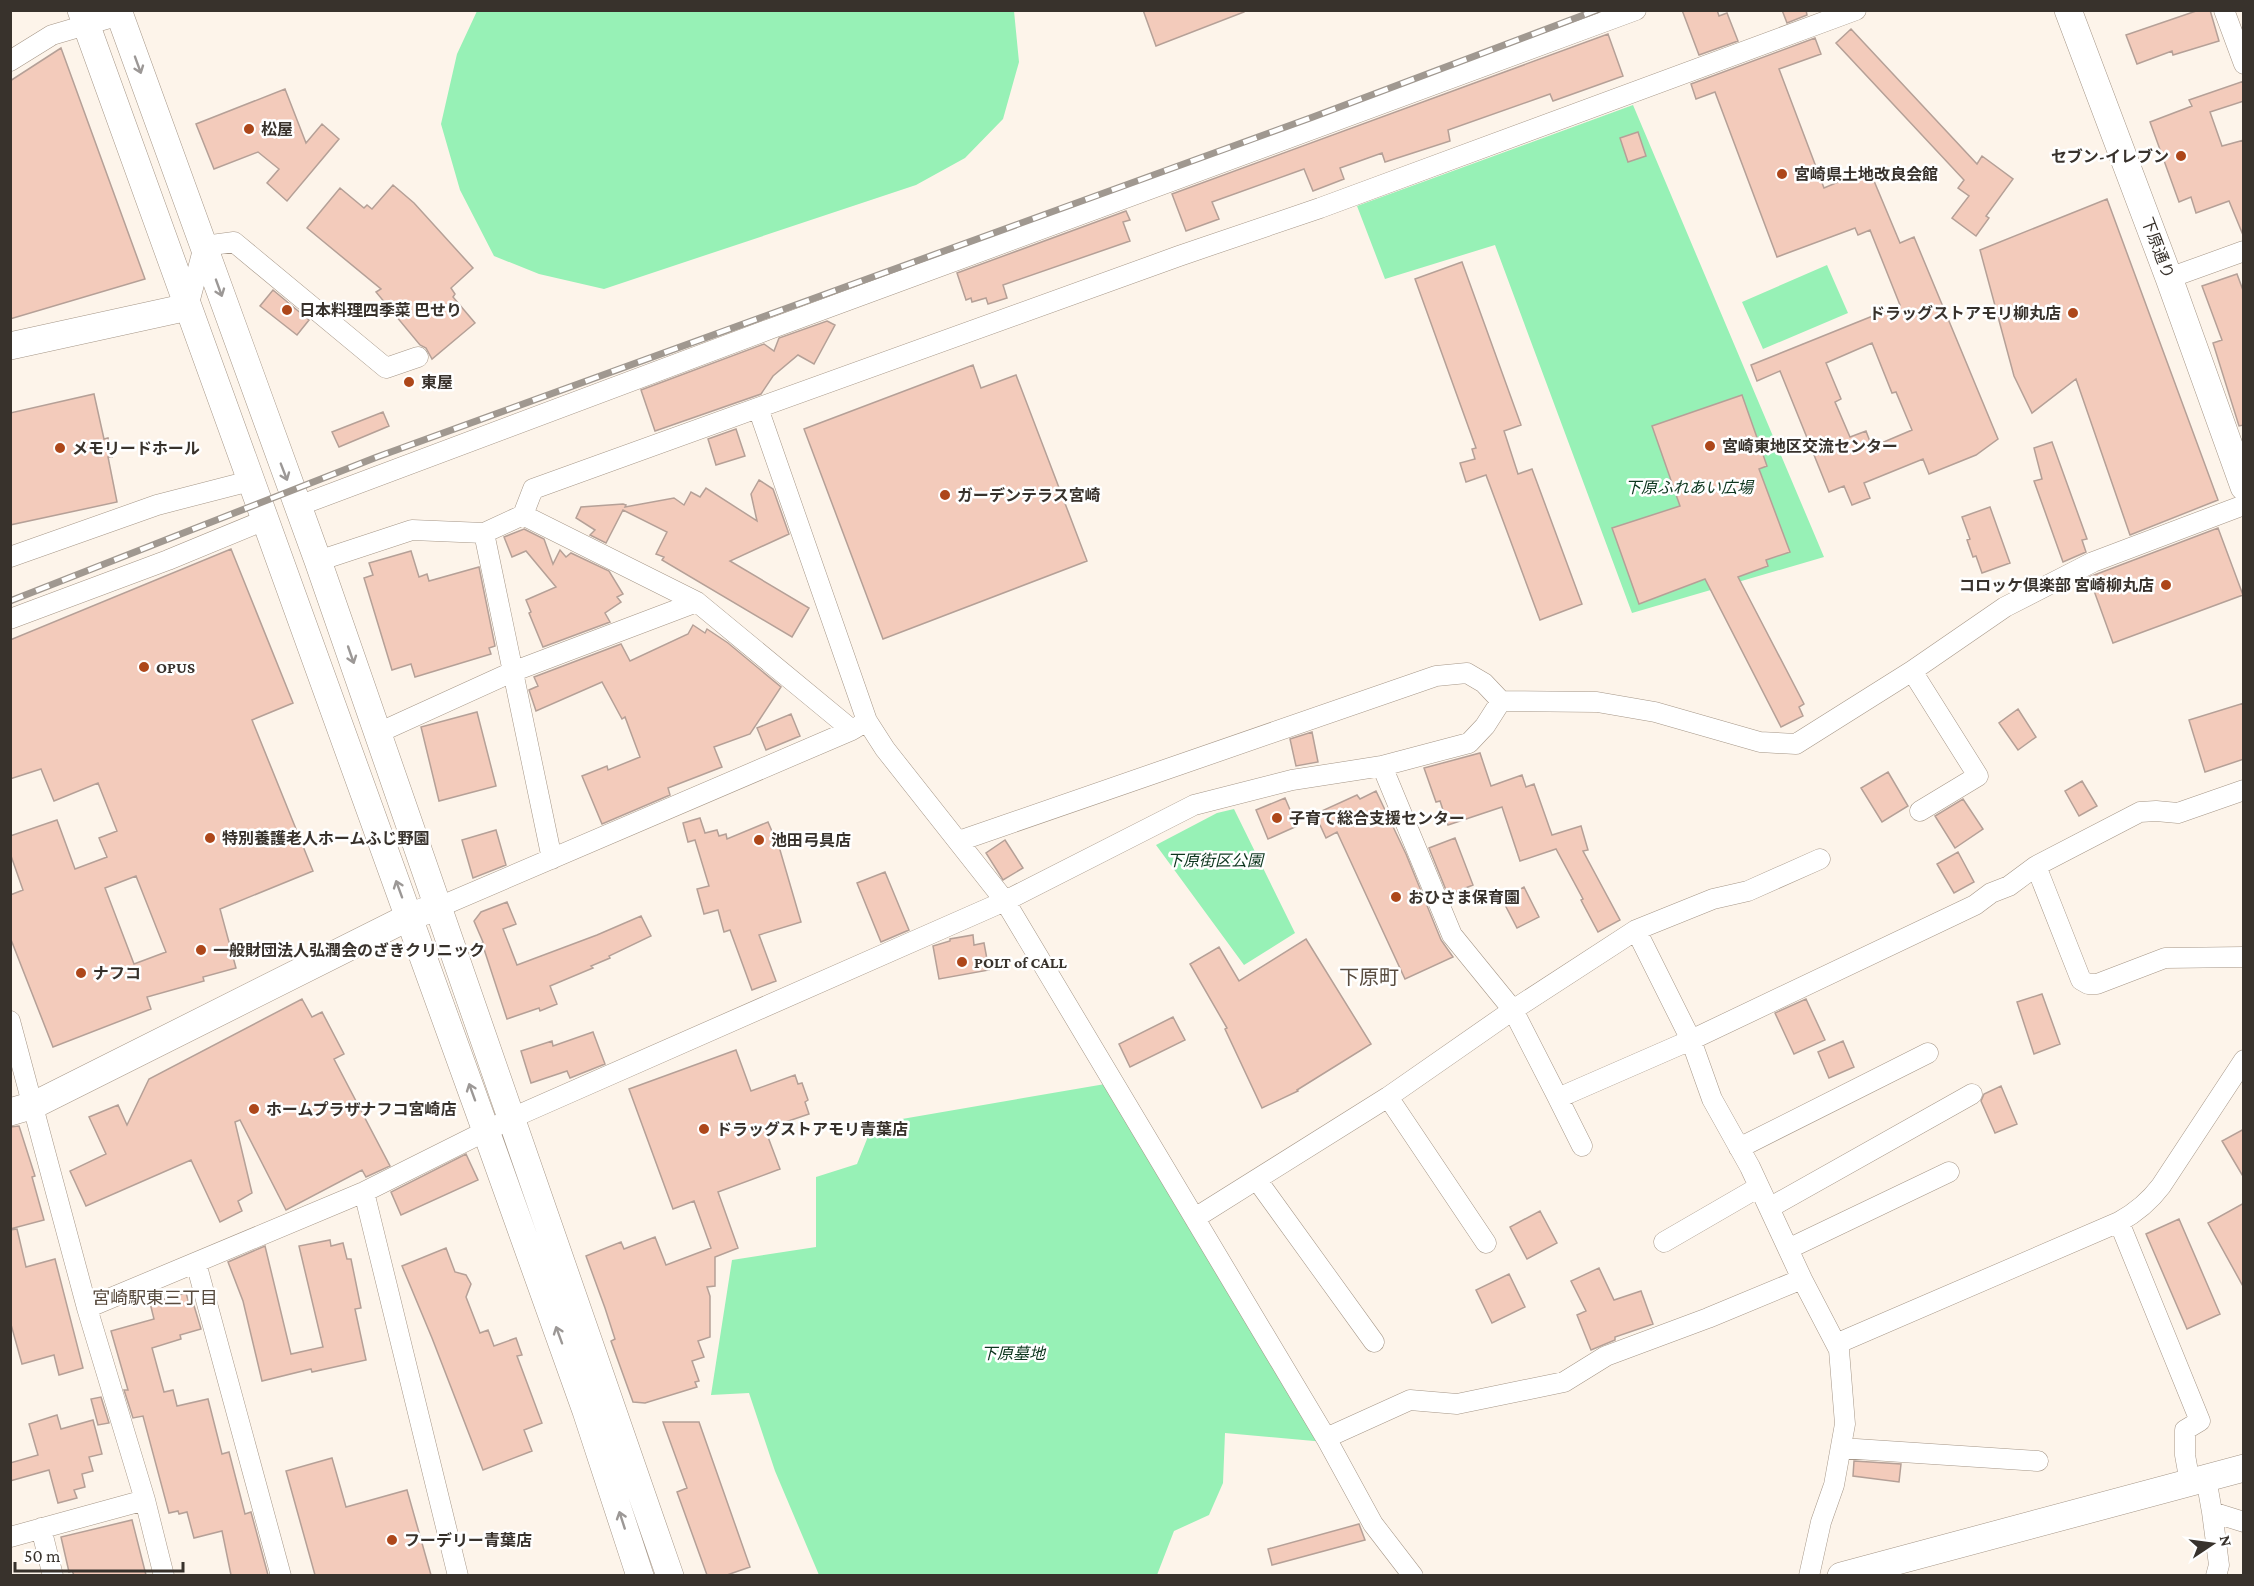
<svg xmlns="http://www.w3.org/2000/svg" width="2254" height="1586" viewBox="0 0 2254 1586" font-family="'Crimson Pro','Noto Sans JP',serif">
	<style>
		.green { fill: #97f1b6 }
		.building { fill: #f3cbbb; stroke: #b5a097; stroke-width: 1.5; fill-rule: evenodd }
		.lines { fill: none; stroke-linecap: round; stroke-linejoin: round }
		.street-casing { stroke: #a59687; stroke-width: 21 }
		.secondary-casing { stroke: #a59687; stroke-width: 28 }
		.street { stroke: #fff; stroke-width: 20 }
		.secondary { stroke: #fff; stroke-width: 27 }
		.rail-casing { stroke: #a09890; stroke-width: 7 }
		.rail { stroke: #fff; stroke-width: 4.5; stroke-dasharray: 14; stroke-linecap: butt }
		.oneway { stroke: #9c9896 }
		.poi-dot { fill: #ad471a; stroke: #fff; stroke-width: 2 }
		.labels { text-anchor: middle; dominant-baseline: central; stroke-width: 5; stroke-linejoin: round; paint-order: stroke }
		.poi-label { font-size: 16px; font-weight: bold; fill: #38322c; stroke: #fff; text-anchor: start }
		.street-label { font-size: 16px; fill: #38322c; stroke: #fff }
		.park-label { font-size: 16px; font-style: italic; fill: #0d361e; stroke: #fff }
		.neighbourhood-label { font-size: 18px; fill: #584b3e; stroke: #fff }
		.quarter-label { font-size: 20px; fill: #584b3e; stroke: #fff }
	</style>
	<rect width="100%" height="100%" fill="#fdf4ea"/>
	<path class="green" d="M477 11H1014L1019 62 1003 119 965 158 916 185 604 289 539 274 494 256 460 190 441 124 457 54Z
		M1633 105 1824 557 1632 613 1495 245 1385 279 1357 206Z
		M1827 265 1848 313 1763 349 1742 302Z
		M1234 809 1295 933 1244 965 1156 845 1217 813Z
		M1111 1083 1325 1442 1225 1433 1223 1483 1209 1515 1174 1531 1157 1575H819L775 1471 749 1393 711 1395 732 1260 816 1247V1177L857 1164 873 1124Z"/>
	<path class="building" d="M1143 10H1244V12L1156 46Z
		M1682 10H1717L1719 16 1727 13 1738 41 1699 55Z
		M1782 10H1806L1807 15 1787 23Z
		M2199 10H2210L2219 41 2173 55 2172 51 2137 64 2126 35Z
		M1851 29 1977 164 1982 156 2013 179 1986 216 1989 218 1976 236 1952 218 1969 196 1958 188 1964 180 1836 43Z
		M1608 34 1623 76 1553 101 1550 94 1448 130 1450 141 1385 162 1382 153 1340 168 1344 179 1313 191 1304 169 1212 202 1219 219 1186 231 1172 194Z
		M1815 38 1821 54 1779 69 1824 188 1869 169 1900 243 1914 237 1998 439 1976 455 1929 474 1923 459 1864 483 1870 498 1852 505 1844 486 1829 492 1780 371 1757 381 1751 365 1900 305 1870 230 1858 235 1855 228 1777 257 1715 92 1696 99 1691 84ZM1872 343 1892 393 1896 392 1912 430 1872 447 1866 431 1850 437 1835 402 1841 399 1826 363Z
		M61 48 145 279 10 319V81Z
		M2244 81V101L2210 112 2222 146 2244 140 2243 235 2229 201 2196 213 2191 197 2179 202 2150 122 2192 106 2189 100Z
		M285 89 306 143 322 124 339 139 287 201 267 183 279 169 258 152 214 169 196 124Z
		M1638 132 1646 156 1628 162 1620 138Z
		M393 185 414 203 473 268 451 288 455 294 453 297 475 323 432 359 426 348 420 345 376 292 381 289 307 228 340 188 364 208 367 205 372 209Z
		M2107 199 2218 500 2130 535 2076 379 2032 413 2014 376 1980 250Z
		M1126 211 1130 220 1123 222 1130 241 1003 285 1007 298 988 304 986 298 972 302 971 298 966 300 957 273Z
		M1462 262 1521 425 1504 431 1518 474 1532 469 1582 604 1540 620 1486 475 1466 482 1460 463 1475 459 1472 449 1476 448 1415 279Z
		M2237 274 2244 293V425L2239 426 2213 343 2222 340 2202 286Z
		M273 290 309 320 297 335 260 306Z
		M827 321 835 325 814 364 798 355 773 376 761 394 655 431 641 390 764 344 774 351 779 338Z
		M973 365 981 388 1016 375 1087 561 883 639 804 429Z
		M94 394 104 439 108 438 112 457H108L117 502 10 525V413Z
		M1742 395 1767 466 1759 469 1790 552 1766 560 1768 566 1738 577 1804 704 1799 707 1803 716 1781 727 1705 579 1639 604 1612 528 1680 506 1652 426Z
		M383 412 389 426 339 447 332 432Z
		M736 429 745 456 716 465 708 439Z
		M2052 442 2087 539 2082 540 2086 552 2063 562 2034 481 2042 479 2034 448Z
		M759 480 773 489 789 534 730 561 809 608 792 637 662 560 664 557 656 554 667 532 623 510 606 543 590 535 595 530 576 518 581 507 623 504 626 505 625 507 674 498 684 505 691 492 700 497 706 488 757 521 751 494Z
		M1990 507 2010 563 1982 573 1976 556 1973 557 1967 540 1970 539 1962 517Z
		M2218 528 2243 595 2113 643 2089 577Z
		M524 529 544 539 553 564 560 550 566 557 571 553 609 571 623 594 617 597 621 602 605 613 610 622 543 647 529 613 531 612 526 600 556 587 526 551 512 557 504 537Z
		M231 549 293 703 252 720 313 871 220 909 236 968 203 977 204 981 147 997 151 1009 53 1047 10 937V895L23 890 10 853V836L57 820 75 869 107 857 99 838 117 831 98 783 54 801 41 769 10 779V640ZM136 876 166 952 134 964 105 888Z
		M411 551 419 577 427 574 429 581 479 567 495 646 489 648 491 654 415 677 411 664 392 670 364 578 373 575 369 563Z
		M693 625 705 633 707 629 728 643 781 687 750 734 714 747 722 767 668 788 670 795 602 824 582 776 607 766 608 770 640 757 625 717 622 719 602 682 536 711 529 690 538 686 534 677 621 644 630 661 688 634Z
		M2244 703V759L2205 772 2189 720Z
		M2018 709 2036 737 2018 750 1999 723Z
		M477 712 496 786 439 801 421 727Z
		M791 714 800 736 766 750 757 728Z
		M1312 732 1318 762 1296 766 1290 739Z
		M1480 753 1491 786 1522 775 1526 787 1534 784 1552 835 1581 826 1588 850 1583 851 1620 920 1598 932 1581 900 1583 899 1556 849 1520 861 1502 807 1448 825 1440 801 1436 802 1424 768Z
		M1888 772 1908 806 1882 822 1861 788Z
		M2082 781 2097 806 2079 816 2065 791Z
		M1376 791 1406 854 1441 940 1453 957 1405 979 1337 832 1326 838 1315 814 1357 795 1360 799Z
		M1285 798 1297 826 1268 839 1256 810Z
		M1963 799 1983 829 1955 848 1935 816Z
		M700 818 705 833 717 830 719 836 726 834 727 839 768 822 780 850 801 922 759 935 776 981 752 990 730 930 724 932 718 910 704 914 697 889 709 886 695 840 688 842 683 823Z
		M496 830 506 865 473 878 462 840Z
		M1455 838 1473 885 1448 895 1429 848Z
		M1005 840 1023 868 1003 880 986 853Z
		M1958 852 1974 882 1954 893 1937 864Z
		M885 872 909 930 881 942 857 883Z
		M1524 887 1539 917 1517 928 1502 899Z
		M507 902 516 924 503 929 517 965 597 935 641 916 651 936 609 956 610 958 591 966 593 968 550 986 557 1004 540 1011 539 1008 507 1019 482 943 483 942 474 921 481 912Z
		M973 935 974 945 984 943 989 970 939 979 933 946 950 941V939Z
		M1306 939 1371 1044 1297 1090 1298 1091 1262 1108 1225 1029 1227 1028 1190 964 1219 947 1239 981Z
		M2042 994 2060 1044 2034 1054 2017 1002Z
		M302 999 312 1017 322 1012 344 1054 334 1059 390 1166 366 1177 362 1170 286 1210 240 1120 235 1122 252 1193 238 1201 242 1211 220 1222 191 1160 86 1206 70 1171 106 1154 89 1117 118 1105 127 1125 149 1079Z
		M1806 999 1825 1040 1794 1054 1775 1013Z
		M1173 1017 1185 1040 1130 1067 1119 1044Z
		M593 1032 605 1064 570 1078 567 1071 531 1083 521 1051 552 1041 553 1046Z
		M1843 1041 1854 1067 1829 1078 1818 1052Z
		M736 1050 751 1091 795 1075 798 1084 802 1083 808 1100 805 1102 809 1114 765 1129 780 1169 718 1192 738 1248 715 1257V1286L707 1287 710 1296V1337L698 1341 704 1357 692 1361 699 1381 695 1382 697 1387 645 1403 633 1402 611 1341 615 1339 605 1308 586 1256 621 1242 624 1249 655 1237 666 1265 711 1248 694 1201 673 1209 629 1089Z
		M2001 1086 2017 1124 1995 1133 1981 1101 1984 1094Z
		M19 1126 35 1176 32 1177 44 1220 10 1229V1127Z
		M2244 1129V1178L2222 1141Z
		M466 1154 478 1180 401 1215 391 1192Z
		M2244 1203V1288L2208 1223Z
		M1540 1211 1557 1243 1527 1259 1510 1227Z
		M2179 1219 2220 1314 2187 1329 2146 1234Z
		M17 1229 26 1267 55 1259 83 1368 59 1375 54 1355 22 1364 10 1321V1230Z
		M330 1240 331 1246 343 1243 347 1259H351L361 1308 355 1309 366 1360 312 1372 311 1369 262 1381 243 1301 228 1262 265 1246 291 1354 323 1347 299 1246Z
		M446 1248 455 1272 466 1275 471 1284 466 1297 480 1333 488 1330 494 1346 516 1338 522 1355 517 1356 542 1423 524 1430 532 1451 483 1470 432 1338 402 1266Z
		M1599 1268 1614 1300 1641 1291 1653 1324 1615 1337V1340L1591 1350 1577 1315 1586 1311 1571 1281Z
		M1509 1274 1525 1307 1492 1323 1476 1290Z
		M186 1293 188 1300 192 1299 201 1329 180 1335 181 1339 152 1348 164 1392 173 1390 177 1406 208 1399 222 1454 229 1452 245 1514 251 1512 268 1575H231L222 1531 194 1538 187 1512 179 1514 178 1511 169 1513 143 1416 133 1418 124 1390H128L111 1331 154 1319 150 1303Z
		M101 1397 109 1423 98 1425 91 1399Z
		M57 1415 61 1429 93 1420 102 1454 89 1457 93 1471 82 1474 85 1487 74 1490 77 1498 58 1503 49 1470 10 1481V1463L38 1455 29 1424Z
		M663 1422H699L750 1567 727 1575H707L677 1492 687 1488Z
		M332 1458 346 1507 407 1490 431 1575H315L286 1471Z
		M1854 1461 1901 1464 1899 1482 1853 1476Z
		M132 1520 146 1575H74L72 1571 69 1572 61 1537Z
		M1359 1524 1365 1540 1272 1565 1268 1549Z"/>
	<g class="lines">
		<defs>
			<path id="street" d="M2224 10 2244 64
				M10 61 52 35 120 15
				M2169 278 2244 251
				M188 307 204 246 234 242 386 368 418 357
				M758 408 867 721 885 749 1005 901 1326 1438 1373 1524 1413 1576
				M298 506 770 329 1636 10
				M523 515 697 602 852 730
				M484 533 552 859
				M10 557 157 505 250 481
				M318 561 412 530 484 533 523 515 533 489 1179 256 1320 208 1856 10
				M10 619 168 560 265 520
				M1912 671 1978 776 1920 811
				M378 733 512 672 697 602
				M1382 766 1452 935 1513 1010 1558 1098 1691 1040 1712 1099 1750 1167 1802 1279 1839 1350 1845 1424 1834 1485 1821 1522 1809 1576
				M959 841 1436 676 1467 673 1484 683 1501 701 1597 702 1655 712 1760 742 1796 744 1912 671 2005 607 2093 562 2244 505
				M2036 866 2140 812 2156 811 2178 813 2244 790
				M439 907 852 730 867 721
				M1636 930 1691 1040 1975 905 1991 893 2009 886 2036 866 2081 980 2088 984H2097L2165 958 2244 957
				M10 1021 87 1308 145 1500 164 1576
				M1388 1097 1486 1243
				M1558 1098 1582 1146
				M1739 1148 1928 1053
				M1257 1180 1374 1342
				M364 1192 458 1576
				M1769 1208 1972 1094
				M1195 1218 1388 1097 1513 1010 1636 930 1713 899 1748 891 1820 859
				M2119 1222 2200 1421 2185 1430V1455L2190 1483
				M1664 1242 1759 1187
				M1788 1249 1949 1172
				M196 1263 281 1576
				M87 1308 364 1192 512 1118 1005 901 1194 805 1292 780 1382 766 1469 743 1485 726 1501 701
				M1836 1344 2119 1222C2137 1212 2149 1202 2161 1186L2244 1060
				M1326 1438 1410 1400 1457 1404 1564 1382 1606 1356 1708 1318 1802 1279
				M1841 1448 2038 1461
				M2206 1478 2212 1512 2244 1522
				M2212 1512 2219 1565 2216 1576
				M41 1528 53 1576
				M10 1537 145 1500"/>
			<path id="secondary" d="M81 10 486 1131 586 1411 640 1576
				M118 10 318 561 670 1576
				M2068 10 2169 278 2244 487
				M10 346 188 307
				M10 1112 34 1105 409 917 425 911
				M1841 1576 2244 1468"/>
		</defs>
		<use href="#street" class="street-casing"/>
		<use href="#secondary" class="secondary-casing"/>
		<use href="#street" class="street"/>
		<use href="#secondary" class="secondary"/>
		<defs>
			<path id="rail" d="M10 601 377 457 1313 117 1597 10"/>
		</defs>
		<use href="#rail" class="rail-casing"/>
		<use href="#rail" class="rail"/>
	</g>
	<defs><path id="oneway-shaft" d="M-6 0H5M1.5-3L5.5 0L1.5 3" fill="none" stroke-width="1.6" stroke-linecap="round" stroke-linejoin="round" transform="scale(1.5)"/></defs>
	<g class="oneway">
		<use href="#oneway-shaft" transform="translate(138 65) rotate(70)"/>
		<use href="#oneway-shaft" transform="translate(219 288) rotate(70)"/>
		<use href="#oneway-shaft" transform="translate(284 472) rotate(69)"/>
		<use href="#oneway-shaft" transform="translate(351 655) rotate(71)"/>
		<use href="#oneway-shaft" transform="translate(399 889) rotate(-110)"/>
		<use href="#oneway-shaft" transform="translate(472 1092) rotate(-110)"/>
		<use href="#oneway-shaft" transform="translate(559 1335) rotate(-110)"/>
		<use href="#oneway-shaft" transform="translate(622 1520) rotate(-108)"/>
	</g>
	<g class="poi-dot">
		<circle cx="249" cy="129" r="6"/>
		<circle cx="2181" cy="156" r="6"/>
		<circle cx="1782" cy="174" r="6"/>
		<circle cx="287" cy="310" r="6"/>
		<circle cx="2073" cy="313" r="6"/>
		<circle cx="409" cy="382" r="6"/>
		<circle cx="1710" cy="446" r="6"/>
		<circle cx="60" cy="448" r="6"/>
		<circle cx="945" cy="495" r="6"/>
		<circle cx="2166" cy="585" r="6"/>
		<circle cx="144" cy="667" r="6"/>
		<circle cx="1277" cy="818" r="6"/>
		<circle cx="210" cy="838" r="6"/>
		<circle cx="759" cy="840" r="6"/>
		<circle cx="1396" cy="897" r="6"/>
		<circle cx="201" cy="950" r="6"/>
		<circle cx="962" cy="962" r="6"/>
		<circle cx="81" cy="973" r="6"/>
		<circle cx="254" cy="1109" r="6"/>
		<circle cx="704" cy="1129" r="6"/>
		<circle cx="392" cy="1540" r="6"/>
	</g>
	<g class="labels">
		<g class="poi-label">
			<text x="261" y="129">松屋</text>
			<text x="2169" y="156" text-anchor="end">セブン-イレブン</text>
			<text x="1794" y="174">宮崎県土地改良会館</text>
			<text x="299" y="310">日本料理四季菜 巴せり</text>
			<text x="2061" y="313" text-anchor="end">ドラッグストアモリ柳丸店</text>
			<text x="421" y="382">東屋</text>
			<text x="1722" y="446">宮崎東地区交流センター</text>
			<text x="72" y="448">メモリードホール</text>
			<text x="957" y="495">ガーデンテラス宮崎</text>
			<text x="2154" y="585" text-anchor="end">コロッケ倶楽部 宮崎柳丸店</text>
			<text x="156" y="667">OPUS</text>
			<text x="1289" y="818">子育て総合支援センター</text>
			<text x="222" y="838">特別養護老人ホームふじ野園</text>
			<text x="771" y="840">池田弓具店</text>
			<text x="1408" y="897">おひさま保育園</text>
			<text x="213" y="950">一般財団法人弘潤会のざきクリニック</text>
			<text x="974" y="962">POLT of CALL</text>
			<text x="93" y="973">ナフコ</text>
			<text x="266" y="1109">ホームプラザナフコ宮崎店</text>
			<text x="716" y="1129">ドラッグストアモリ青葉店</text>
			<text x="404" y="1540">フーデリー青葉店</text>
		</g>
		<g class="street-label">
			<text transform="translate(2158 248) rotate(69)">下原通り</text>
		</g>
		<g class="park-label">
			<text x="1689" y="487">下原ふれあい広場</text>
			<text x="1215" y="860">下原街区公園</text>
			<text x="1013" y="1353">下原墓地</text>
		</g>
		<g class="neighbourhood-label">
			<text x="155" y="1298">宮崎駅東三丁目</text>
		</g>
		<g class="quarter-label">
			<text x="1369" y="977">下原町</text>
		</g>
	</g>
	<rect width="2254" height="1586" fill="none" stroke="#38322c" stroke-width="24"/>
	<g transform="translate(2212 1544) rotate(77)" stroke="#ffffff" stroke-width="4.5" paint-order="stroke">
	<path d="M0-4.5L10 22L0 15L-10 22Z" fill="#38322c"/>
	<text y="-9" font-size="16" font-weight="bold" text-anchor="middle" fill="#38322c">N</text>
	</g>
	<path d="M15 1562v9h168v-9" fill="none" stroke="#38322c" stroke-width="3"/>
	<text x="24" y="1562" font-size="18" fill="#38322c" stroke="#ffffff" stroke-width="4.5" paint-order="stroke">50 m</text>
</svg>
